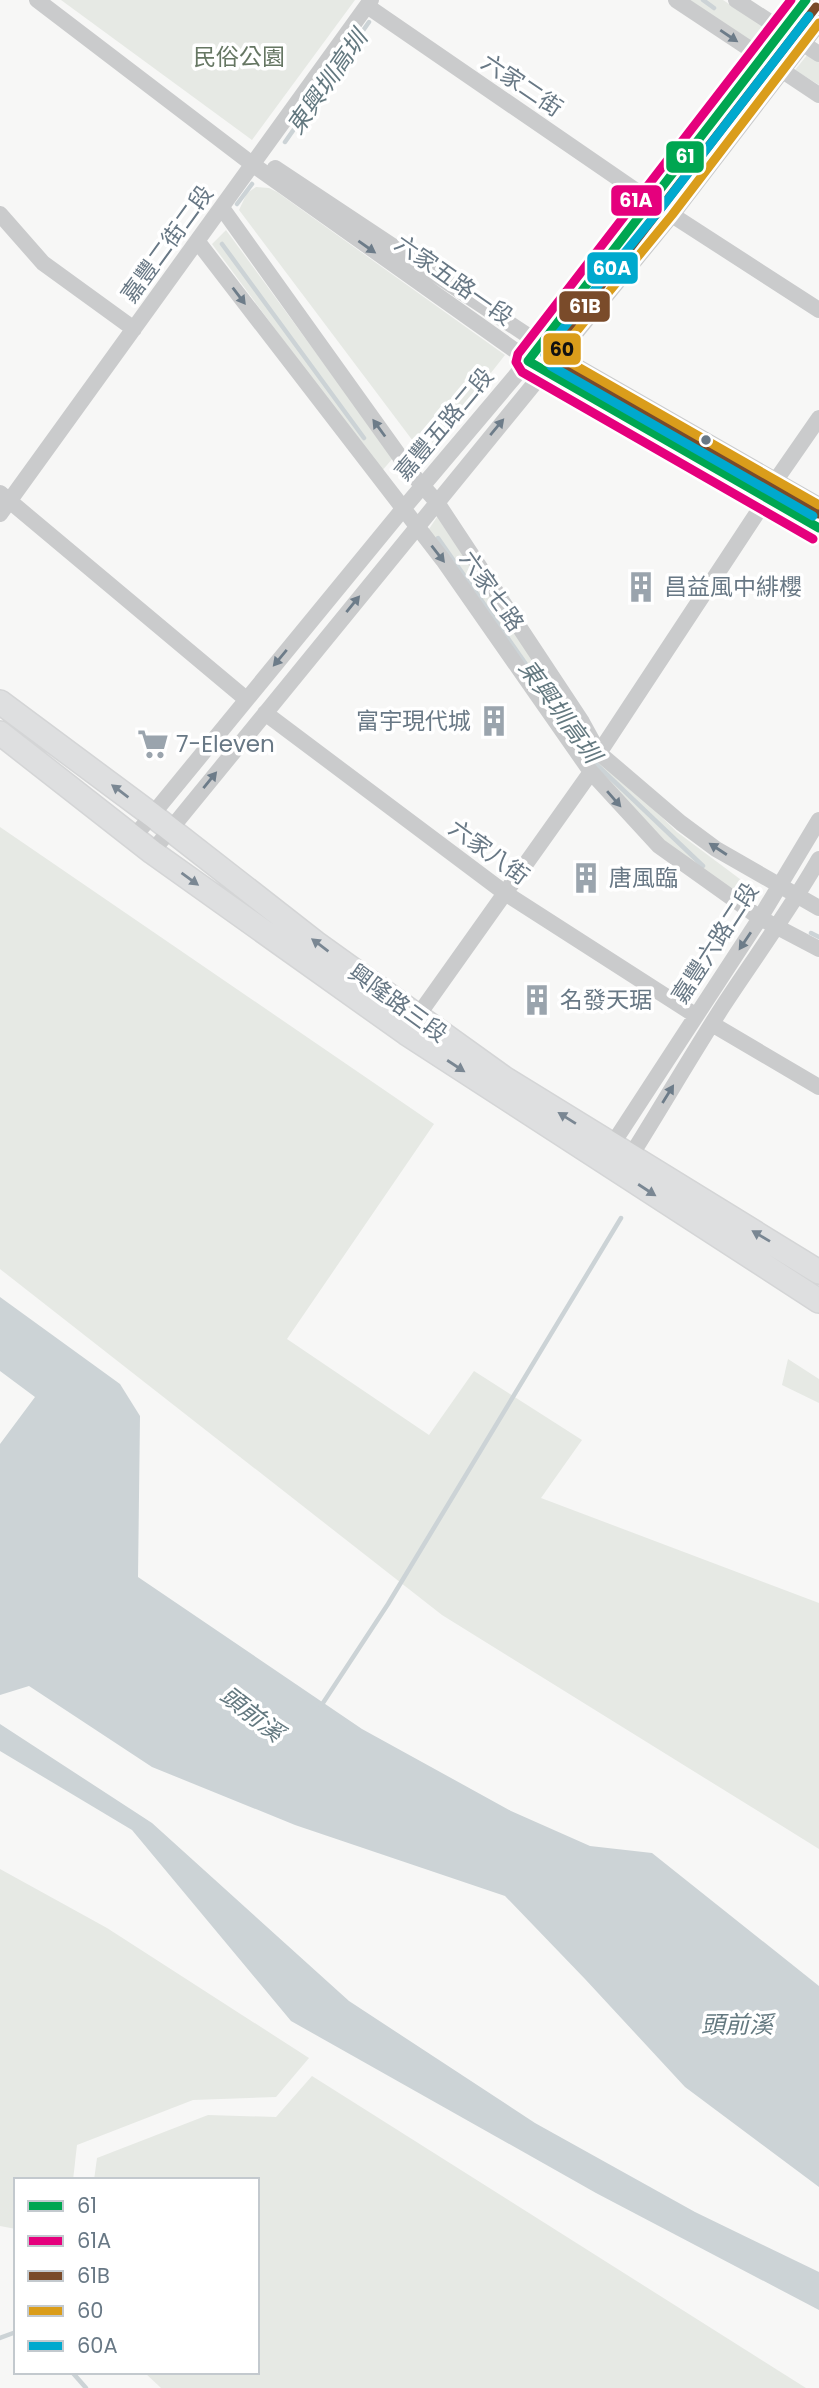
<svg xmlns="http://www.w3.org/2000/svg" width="819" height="2388" viewBox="0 0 819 2388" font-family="Poppins,'Noto Sans TC',sans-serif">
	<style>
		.green { fill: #e6e9e4 }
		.water { fill: #ccd3d6 }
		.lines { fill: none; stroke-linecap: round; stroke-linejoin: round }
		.stream { stroke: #ccd3d6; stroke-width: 4.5 }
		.secondary-casing { stroke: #d4d5d6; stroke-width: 26 }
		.street { stroke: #cacbcc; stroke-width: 16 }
		.secondary { stroke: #dedfe0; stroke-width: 23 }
		.bus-1-casing { stroke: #fff; stroke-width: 14 }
		.bus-2-casing { stroke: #fff; stroke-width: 14 }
		.bus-3-casing { stroke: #fff; stroke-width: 14 }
		.bus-4-casing { stroke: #fff; stroke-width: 14 }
		.bus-5-casing { stroke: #fff; stroke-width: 14 }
		.bus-1 { stroke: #00a651; stroke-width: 9 }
		.bus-2 { stroke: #e5007d; stroke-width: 9 }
		.bus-3 { stroke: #7a4b2a; stroke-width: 9 }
		.bus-4 { stroke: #da9d1b; stroke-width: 9 }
		.bus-5 { stroke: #00a9ce; stroke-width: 9 }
		.oneway { fill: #6d7c89 }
		.oneway2 { fill: #7a8793 }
		.bus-dot { fill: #687885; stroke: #fff; stroke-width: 2.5 }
		.labels { text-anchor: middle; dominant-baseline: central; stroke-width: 7; stroke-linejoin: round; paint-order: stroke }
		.park-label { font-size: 23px; fill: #667763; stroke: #fff }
		.street-label { font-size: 23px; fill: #687885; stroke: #fff }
		.poi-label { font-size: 23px; fill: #687885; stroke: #fff; text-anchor: start }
		.water-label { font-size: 24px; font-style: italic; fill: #647980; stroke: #fff }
		.line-badge { stroke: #fff; stroke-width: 2.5 }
		.badge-label { font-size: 19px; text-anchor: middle; font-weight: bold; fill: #fff }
		.pale-badge-label { font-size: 19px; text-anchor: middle; font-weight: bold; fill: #111 }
	</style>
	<rect width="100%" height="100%" fill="#f7f7f6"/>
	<path class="green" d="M61 0H355L252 140Z
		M688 0H723L772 32 760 48Z
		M808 54 819 61V85L795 70Z
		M256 187 269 188 277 192 505 355 425 457 239 210 247 193Z
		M226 230 393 458 381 472 212 244Z
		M437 517 602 759 677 832 752 888 744 899 662 842 593 769 427 532Z
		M0 827 434 1124 287 1339 429 1435 474 1371 582 1440 541 1498 819 1603V1849L442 1615 0 1269Z
		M788 1359 819 1379V1403L782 1385Z
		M0 1869 107 1928 309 2058 276 2097 193 2100 77 2145 73 2180H16V2229L0 2226Z
		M312 2076 806 2388H161L144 2372H257V2180H94L97 2158 208 2115 276 2117Z"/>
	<path class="water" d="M0 1297 120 1384 140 1416 138 1577 362 1729 511 1811 590 1846 652 1853 819 1986V2187L685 2087 585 1979 505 1896 295 1825 152 1767 29 1686 0 1695V1444L35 1397 0 1371Z
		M0 1724 152 1823 349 2001 535 2123 695 2212 819 2272V2310L596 2193 291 2021 132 1830 0 1751Z"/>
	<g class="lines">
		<path class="stream" d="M703 0 714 8
			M285 142 369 22
			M237 204 252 184
			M222 244 364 438
			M438 538 595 763 703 866
			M811 933 819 937
			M321 1706 388 1604 621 1218
			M0 2338 16 2332
			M72 2372 86 2388"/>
		<defs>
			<path id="secondary" d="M0 702 152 815 316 943 504 1078 819 1272
				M0 733 152 852 406 1033 819 1301"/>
		</defs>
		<use href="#secondary" class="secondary-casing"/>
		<path class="street" d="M37 0 252 164 544 371 819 528
			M676 0 819 95
			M736 0 819 54
			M367 6 651 201
			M275 168 557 355 819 505
			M222 208 413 475 436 501 582 722 599 753 681 823 716 849 819 908
			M0 214 43 263 134 329
			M672 215 819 310
			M198 242 443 560 591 772 659 846 760 918 819 949
			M776 480 819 418
			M0 493 246 699
			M0 514 371 0
			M265 713 505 893 695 1015
			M599 753 767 498
			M134 837 403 509 528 361 806 0
			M152 852 672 215 819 23
			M417 1017 591 772
			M712 1024 819 1087
			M608 1151 760 918 819 820
			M625 1165C658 1113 689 1059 723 1006 755 957 790 910 819 859"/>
		<use href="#secondary" class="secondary"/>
		<defs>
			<path id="bus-1" d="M806 0 528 361 819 528"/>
			<path id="bus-2" d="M791 0 518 354 516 362 522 372 813 539"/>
			<path id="bus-3" d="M816 7 546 357 819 514"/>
			<path id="bus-4" d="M819 23 672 215 557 355 819 505"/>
			<path id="bus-5" d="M809 16 662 207 548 347 545 355 551 366 813 516"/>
		</defs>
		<use href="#bus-1" class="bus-1-casing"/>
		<use href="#bus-2" class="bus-2-casing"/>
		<use href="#bus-3" class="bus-3-casing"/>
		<use href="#bus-4" class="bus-4-casing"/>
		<use href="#bus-5" class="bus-5-casing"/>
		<use href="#bus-1" class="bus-1"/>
		<use href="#bus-2" class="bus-2"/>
		<use href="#bus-3" class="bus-3"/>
		<use href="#bus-4" class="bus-4"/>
		<use href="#bus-5" class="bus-5"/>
	</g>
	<defs><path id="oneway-solid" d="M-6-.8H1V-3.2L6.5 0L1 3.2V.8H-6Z" transform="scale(1.75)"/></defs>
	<g class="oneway">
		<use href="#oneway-solid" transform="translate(729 36) rotate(34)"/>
		<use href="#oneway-solid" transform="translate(367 247) rotate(35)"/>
		<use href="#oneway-solid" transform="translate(239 296) rotate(53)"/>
		<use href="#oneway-solid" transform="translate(497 427) rotate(-50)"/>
		<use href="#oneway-solid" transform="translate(379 428) rotate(-126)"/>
		<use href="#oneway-solid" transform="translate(438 554) rotate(52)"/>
		<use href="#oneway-solid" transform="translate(353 604) rotate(-51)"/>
		<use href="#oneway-solid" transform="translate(280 658) rotate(130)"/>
		<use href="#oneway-solid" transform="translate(210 780) rotate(-51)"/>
		<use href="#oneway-solid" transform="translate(614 799) rotate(49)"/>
		<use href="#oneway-solid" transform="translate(718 849) rotate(-147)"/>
		<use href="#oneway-solid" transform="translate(745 941) rotate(124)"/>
		<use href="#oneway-solid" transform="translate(668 1094) rotate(-58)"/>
	</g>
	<g class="oneway2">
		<use href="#oneway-solid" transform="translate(120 791) rotate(-143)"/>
		<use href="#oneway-solid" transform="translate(190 879) rotate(36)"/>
		<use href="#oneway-solid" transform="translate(320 945) rotate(-143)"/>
		<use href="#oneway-solid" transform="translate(456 1066) rotate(33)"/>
		<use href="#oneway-solid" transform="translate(567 1118) rotate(-148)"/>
		<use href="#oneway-solid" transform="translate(647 1190) rotate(33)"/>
		<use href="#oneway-solid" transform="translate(761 1236) rotate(-149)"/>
	</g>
	<defs>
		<symbol id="building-bare" viewBox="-9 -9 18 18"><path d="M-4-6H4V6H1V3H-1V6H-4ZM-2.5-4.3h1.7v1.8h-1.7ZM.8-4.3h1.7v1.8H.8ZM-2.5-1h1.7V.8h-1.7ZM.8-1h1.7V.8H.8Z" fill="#9aa4ad" stroke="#fff" stroke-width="2.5" paint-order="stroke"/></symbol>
		<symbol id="supermarket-bare" viewBox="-9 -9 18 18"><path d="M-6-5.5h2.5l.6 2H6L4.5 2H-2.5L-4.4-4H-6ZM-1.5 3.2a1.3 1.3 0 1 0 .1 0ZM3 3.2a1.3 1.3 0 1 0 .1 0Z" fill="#9aa4ad" stroke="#fff" stroke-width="2.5" paint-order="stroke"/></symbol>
	</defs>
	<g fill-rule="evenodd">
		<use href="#building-bare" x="619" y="565" width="44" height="44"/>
		<use href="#building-bare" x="472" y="699" width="44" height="44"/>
		<use href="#supermarket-bare" x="131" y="722" width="44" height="44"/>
		<use href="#building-bare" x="564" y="856" width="44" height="44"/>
		<use href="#building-bare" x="515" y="978" width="44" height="44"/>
	</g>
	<circle class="bus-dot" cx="706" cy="440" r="6"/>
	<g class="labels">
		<g class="park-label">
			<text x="239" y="57">民俗公園</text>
		</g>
		<g class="street-label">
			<text transform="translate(522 85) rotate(34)">六家二街</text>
			<text transform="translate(167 244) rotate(-54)">嘉豐二街二段</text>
			<text transform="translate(454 280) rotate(35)">六家五路一段</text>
			<text transform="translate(444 424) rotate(-50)">嘉豐五路二段</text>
			<text transform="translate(492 591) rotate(55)">六家七路</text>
			<text transform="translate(489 852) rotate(36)">六家八街</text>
			<text transform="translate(715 943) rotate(-57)">嘉豐六路二段</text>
			<text transform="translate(398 1003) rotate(36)">興隆路三段</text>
		</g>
		<g class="poi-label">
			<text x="664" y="587">昌益風中緋櫻</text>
			<text x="471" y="721" text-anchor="end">富宇現代城</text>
			<text x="176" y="744">7-Eleven</text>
			<text x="609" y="878">唐風臨</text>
			<text x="560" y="1000">名發天琚</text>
		</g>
		<g class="water-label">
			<text transform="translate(327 82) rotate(-55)">東興圳高圳</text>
			<text transform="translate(560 711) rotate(54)">東興圳高圳</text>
			<text transform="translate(252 1714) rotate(38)">頭前溪</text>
			<text x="737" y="2024">頭前溪</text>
		</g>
	</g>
	<g class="line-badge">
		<rect x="665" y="140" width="40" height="34" rx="7" fill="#00a651"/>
		<rect x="610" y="184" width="53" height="33" rx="7" fill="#e5007d"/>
		<rect x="586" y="251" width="53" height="34" rx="7" fill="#00a9ce"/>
		<rect x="558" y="290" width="53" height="33" rx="7" fill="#7a4b2a"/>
		<rect x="542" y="332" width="40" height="34" rx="7" fill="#da9d1b"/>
	</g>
	<g class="badge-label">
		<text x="685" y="163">61</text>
		<text x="636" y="207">61A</text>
		<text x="612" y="275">60A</text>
		<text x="585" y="313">61B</text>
	</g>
	<g class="pale-badge-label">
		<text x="562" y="356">60</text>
	</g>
	<rect x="14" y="2178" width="245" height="196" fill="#ffffff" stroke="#c3c9ce" stroke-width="2"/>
	<rect x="28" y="2201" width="35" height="10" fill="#00a651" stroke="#c3c9ce" stroke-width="2"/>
	<text x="77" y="2213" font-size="21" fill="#687885">61</text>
	<rect x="28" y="2236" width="35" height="10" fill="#e5007d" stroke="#c3c9ce" stroke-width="2"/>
	<text x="77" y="2248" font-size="21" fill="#687885">61A</text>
	<rect x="28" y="2271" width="35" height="10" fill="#7a4b2a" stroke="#c3c9ce" stroke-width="2"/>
	<text x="77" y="2283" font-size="21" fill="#687885">61B</text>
	<rect x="28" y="2306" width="35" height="10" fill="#da9d1b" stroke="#c3c9ce" stroke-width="2"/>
	<text x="77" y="2318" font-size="21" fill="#687885">60</text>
	<rect x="28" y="2341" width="35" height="10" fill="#00a9ce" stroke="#c3c9ce" stroke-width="2"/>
	<text x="77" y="2353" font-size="21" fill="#687885">60A</text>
</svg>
